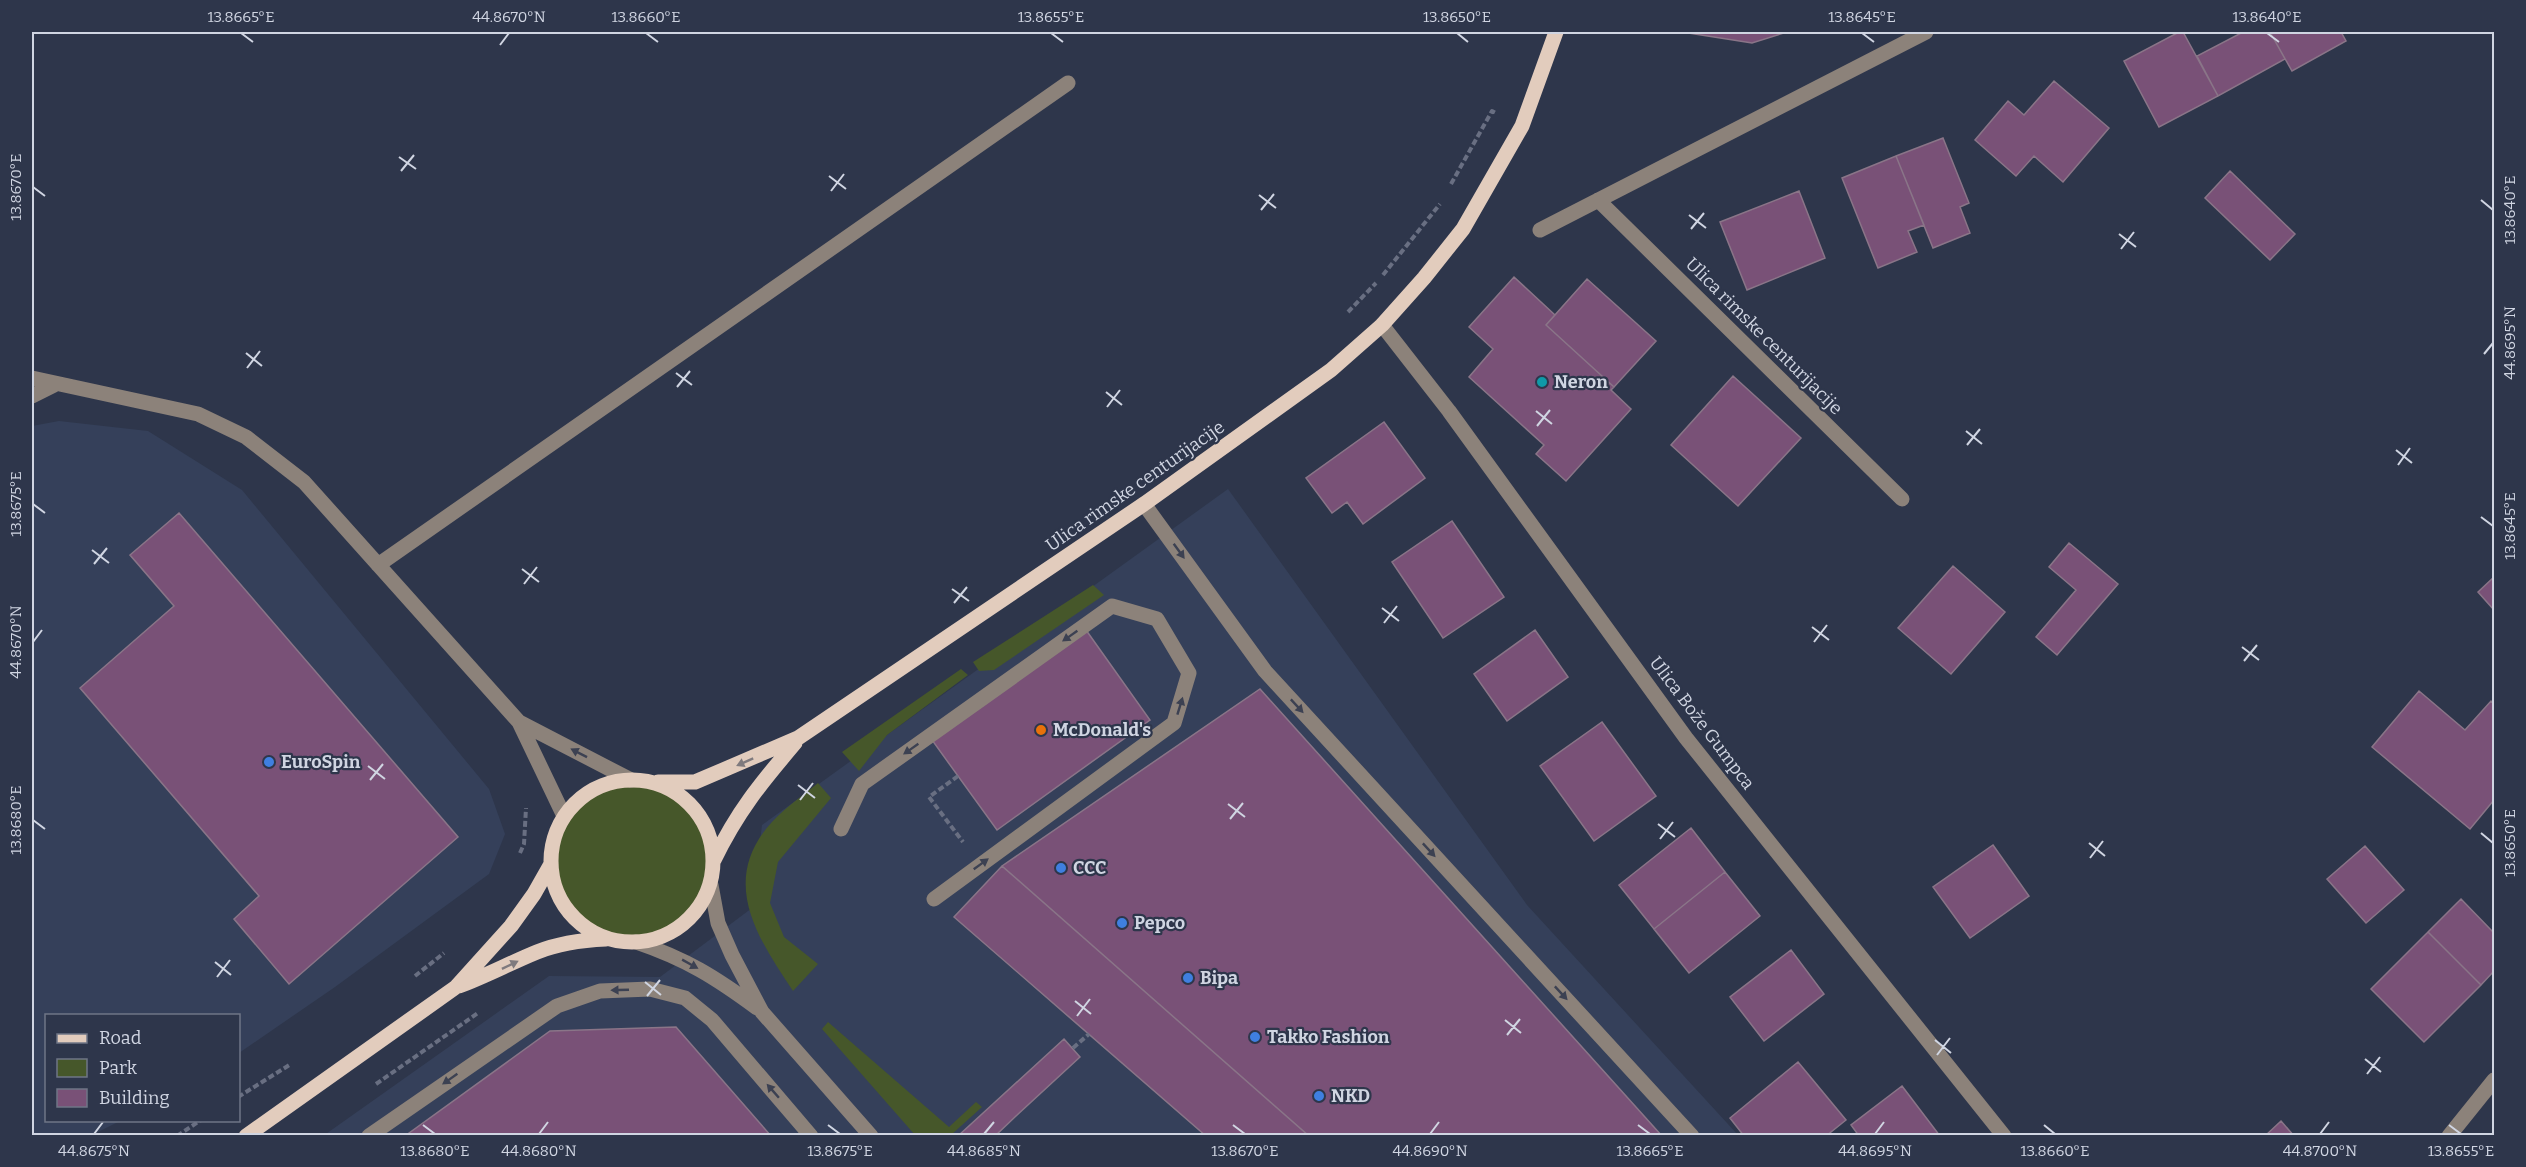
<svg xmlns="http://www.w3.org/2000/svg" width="2526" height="1167" viewBox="0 0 2526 1167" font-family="Bitter,serif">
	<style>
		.built { fill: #35405a }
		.green { fill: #46572a }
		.building { fill: #795177; stroke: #8a7588; stroke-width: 1.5 }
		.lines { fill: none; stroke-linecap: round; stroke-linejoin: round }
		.path { stroke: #696f82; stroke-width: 4; stroke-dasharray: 6 3; stroke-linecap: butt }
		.minor { stroke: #8c827a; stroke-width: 15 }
		.major { stroke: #e2ccbd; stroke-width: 15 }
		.oneway { fill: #3c4152 }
		.oneway2 { fill: #7f7a7e }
		.ticks { fill: none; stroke: #d0d5e2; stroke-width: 2 }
		.culture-dot { fill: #0f9aa8; stroke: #2e364b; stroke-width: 2 }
		.food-dot { fill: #e8710a; stroke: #2e364b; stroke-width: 2 }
		.shop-dot { fill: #3f7fe0; stroke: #2e364b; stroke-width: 2 }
		.labels { text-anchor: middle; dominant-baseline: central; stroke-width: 4.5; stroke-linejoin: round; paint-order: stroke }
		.street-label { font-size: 18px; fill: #d0d5e2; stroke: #2e364b }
		.poi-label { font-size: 18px; font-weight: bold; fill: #d0d5e2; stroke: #2e364b; text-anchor: start }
		.neatline { fill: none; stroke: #d0d5e2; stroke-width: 2 }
		.ticks-label { font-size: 15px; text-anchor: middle; fill: #d0d5e2 }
	</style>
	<rect width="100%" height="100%" fill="#2e364b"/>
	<path class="built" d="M59 421 148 431 242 490 489 789 505 834 489 874 335 987 239 1053 238 1016H46V1120L120 1121 92 1135 32 1136V426Z
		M1228 489 1527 905 1738 1135 323 1136 549 976 660 977 752 908 762 825Z"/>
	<path class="green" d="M1093 585 1104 595 994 670 979 671 973 662Z
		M961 669 968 675 887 735 859 771 842 752Z
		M553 861a79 79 0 1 1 158 0a79 79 0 1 1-158 0Z
		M818 783 831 798 778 862 770 903 784 937 818 964 793 991C760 941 721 886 766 829 780 811 801 797 818 783Z
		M828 1022 949 1127 976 1102 982 1107 951 1135H915L822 1029Z"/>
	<path class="building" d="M1682 32H1787L1752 43Z
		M2179 32H2183L2218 96 2159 127 2124 61Z
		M2243 32H2270L2285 59 2218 96 2197 56Z
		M2270 32H2341L2346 41 2292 71Z
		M2054 81 2109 128 2063 182 2034 156 2016 176 1975 140 2008 101 2024 115Z
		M1943 138 1969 203 1960 207 1970 233 1933 248 1896 156Z
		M1896 156 1924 225 1908 231 1917 252 1878 268 1842 178Z
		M2230 171 2295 234 2270 260 2205 198Z
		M1799 191 1825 258 1747 290 1720 222Z
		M1514 277 1555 315 1546 325 1614 387 1611 390 1631 409 1566 481 1536 454 1544 445 1469 377 1493 349 1469 327Z
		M1587 279 1656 341 1614 387 1546 325Z
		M1733 376 1801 438 1738 506 1671 445Z
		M1384 422 1425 478 1363 524 1347 502 1332 513 1306 478Z
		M179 513 458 837 289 984 234 919 259 896 80 688 174 606 130 555Z
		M1452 521 1504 597 1443 638 1392 562Z
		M2069 543 2118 584 2057 655 2036 637 2076 590 2049 567Z
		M1953 566 2005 612 1951 674 1898 628Z
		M2494 577V610L2478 592Z
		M1086 630 1150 720 997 830 932 740Z
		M1535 630 1568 677 1507 721 1474 674Z
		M1260 689 1662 1136H1309L1002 866Z
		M2419 691 2465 730 2491 701 2494 704V800L2470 829 2372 747Z
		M1602 722 1656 796 1594 841 1540 766Z
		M1691 828 1725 872 1654 929 1619 885Z
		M1993 845 2029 896 1970 938 1933 887Z
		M2365 846 2404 890 2366 923 2327 879Z
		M1002 866 1309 1136H1206L954 917Z
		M1725 872 1760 916 1689 973 1654 929Z
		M2461 899 2494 933V971L2481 985 2428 932Z
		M2428 932 2481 985 2424 1042 2371 989Z
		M1791 950 1824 994 1764 1041 1730 997Z
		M676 1027 771 1136H405L550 1031Z
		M1064 1039 1080 1057 1016 1116 995 1136H958Z
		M1798 1062 1846 1120 1826 1136H1744L1730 1118Z
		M1902 1086 1940 1136H1859L1851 1125Z
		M2281 1121 2294 1136H2265Z"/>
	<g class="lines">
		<path class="path" d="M1451 184 1492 111 1496 113
			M1383 275 1440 204
			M1348 312 1376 283
			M958 776 929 797 963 842
			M520 853 524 844 526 808
			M415 976 444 953
			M1073 1048 1089 1034
			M376 1084 478 1013
			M238 1097 291 1064
			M177 1136 201 1120"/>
		<path class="minor" d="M1598 200 1902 499
			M1540 230 1926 32
			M1382 325 1449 411 1686 738 2004 1136
			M32 378 198 414 246 437 304 482 519 722 564 816
			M32 396 54 385
			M1144 504 1265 671 1692 1136
			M378 565 1068 83
			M519 722 631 780
			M841 829 862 784 1112 606 1157 619 1189 673 1174 723 934 899
			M711 885 718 923 732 955 762 1012 871 1136
			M636 942C686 959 715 977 757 1008
			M369 1136 557 1006 600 991 650 989 685 998 712 1020 811 1136
			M2449 1136 2494 1080"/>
		<path class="major" d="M551 861a81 81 0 1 1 162 0a81 81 0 1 1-162 0Z
			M658 782H695L798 738 1144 504 1331 370 1382 325 1424 278 1463 229 1522 126 1556 32
			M714 860C737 812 761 783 795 743
			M459 986C486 976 510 963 537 952 559 943 582 940 606 939
			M246 1136 456 987 511 926 534 894 551 864"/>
	</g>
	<defs><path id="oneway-solid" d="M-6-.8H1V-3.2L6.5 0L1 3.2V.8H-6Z" transform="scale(1.5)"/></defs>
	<g class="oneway">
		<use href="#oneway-solid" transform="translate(1179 551) rotate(54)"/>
		<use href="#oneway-solid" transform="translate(1070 636) rotate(145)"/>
		<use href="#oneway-solid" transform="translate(1180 706) rotate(-73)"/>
		<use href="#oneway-solid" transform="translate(1297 706) rotate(47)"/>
		<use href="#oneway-solid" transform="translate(911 749) rotate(145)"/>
		<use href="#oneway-solid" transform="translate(579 753) rotate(-153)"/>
		<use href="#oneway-solid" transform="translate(1429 850) rotate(47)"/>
		<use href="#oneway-solid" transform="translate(981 864) rotate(-36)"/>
		<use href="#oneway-solid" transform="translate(690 964) rotate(29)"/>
		<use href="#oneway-solid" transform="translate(620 990) rotate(178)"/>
		<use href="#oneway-solid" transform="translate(1561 993) rotate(47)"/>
		<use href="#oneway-solid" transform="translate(450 1079) rotate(145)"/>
		<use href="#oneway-solid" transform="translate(773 1091) rotate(-131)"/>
	</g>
	<g class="oneway2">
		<use href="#oneway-solid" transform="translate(745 762) rotate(156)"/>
		<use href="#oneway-solid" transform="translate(510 965) rotate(-26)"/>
	</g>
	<path class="ticks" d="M241 33 253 42M646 33 658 42M1051 33 1063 42M1457 33 1468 42M1862 33 1874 42M2267 33 2279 42M500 45 509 33M399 157 416 169M401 171 414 155M829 176 846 189M33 187 45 196M831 191 844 174M1259 195 1276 208M2481 200 2493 210M1261 210 1274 194M1689 215 1706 228M1691 229 1704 213M2119 234 2136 247M2121 249 2134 232M246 353 262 366M2484 354 2493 343M247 368 260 351M676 373 692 385M677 387 690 371M1106 392 1122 405M1107 407 1120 390M1536 411 1552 424M1537 426 1550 410M1966 431 1982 444M1967 445 1980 429M2396 450 2412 463M2398 465 2410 448M33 504 45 513M2481 517 2493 526M92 550 109 563M94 564 107 548M522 569 539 582M524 584 537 567M952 589 969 601M954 603 967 587M1382 608 1399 621M1384 623 1397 606M1812 627 1829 640M33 642 42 630M1814 642 1827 625M2242 647 2259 660M2244 661 2257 645M368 766 385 779M370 780 383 764M798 785 815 798M800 800 813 783M1228 804 1245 817M1230 819 1243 803M33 820 45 829M1658 824 1675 837M2481 833 2493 843M1660 839 1673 822M2089 843 2105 856M2090 858 2103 841M215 962 231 975M217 977 230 960M645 982 661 995M647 996 660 980M1075 1001 1091 1014M1077 1016 1090 999M1505 1020 1521 1033M1507 1035 1520 1019M1935 1040 1951 1053M1937 1055 1950 1038M2365 1059 2381 1072M2367 1074 2380 1057M423 1125 435 1134M828 1125 840 1134M1233 1125 1245 1134M1638 1125 1650 1134M2044 1125 2055 1134M2449 1125 2461 1134M94 1134 103 1122M539 1134 548 1122M984 1134 994 1122M1430 1134 1439 1122M1875 1134 1884 1122M2320 1134 2329 1122"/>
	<circle class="culture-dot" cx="1542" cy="382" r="6"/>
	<circle class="food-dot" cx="1041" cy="730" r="6"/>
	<g class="shop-dot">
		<circle cx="269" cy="762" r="6"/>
		<circle cx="1061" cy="868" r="6"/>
		<circle cx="1122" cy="923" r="6"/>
		<circle cx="1188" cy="978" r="6"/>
		<circle cx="1255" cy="1037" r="6"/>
		<circle cx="1319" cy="1096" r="6"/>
	</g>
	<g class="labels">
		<g class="street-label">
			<text transform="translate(1764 336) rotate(45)">Ulica rimske centurijacije</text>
			<text transform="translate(1135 486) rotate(-35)">Ulica rimske centurijacije</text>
			<text transform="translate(1702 723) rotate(53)">Ulica Bože Gumpca</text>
		</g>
		<g class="poi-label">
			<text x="1554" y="382">Neron</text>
			<text x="1053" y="730">McDonald's</text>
			<text x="281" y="762">EuroSpin</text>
			<text x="1073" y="868">CCC</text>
			<text x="1134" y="923">Pepco</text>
			<text x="1200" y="978">Bipa</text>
			<text x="1267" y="1037">Takko Fashion</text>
			<text x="1331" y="1096">NKD</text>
		</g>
	</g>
	<rect width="2526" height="1167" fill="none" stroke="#2e364b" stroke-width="66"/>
	<rect x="45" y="1014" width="195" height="108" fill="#2e364b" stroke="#6f7687" stroke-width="1.5"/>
	<rect x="57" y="1034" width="30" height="9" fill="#e2ccbd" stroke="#6f7687" stroke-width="1.5"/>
	<text x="99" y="1044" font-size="18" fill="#d0d5e2">Road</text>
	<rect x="57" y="1059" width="30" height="18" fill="#46572a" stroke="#6f7687" stroke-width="1.5"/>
	<text x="99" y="1074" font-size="18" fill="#d0d5e2">Park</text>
	<rect x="57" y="1089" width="30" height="18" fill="#795177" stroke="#6f7687" stroke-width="1.5"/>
	<text x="99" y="1104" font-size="18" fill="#d0d5e2">Building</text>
	<rect x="33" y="33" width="2460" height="1101" class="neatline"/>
	<g class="ticks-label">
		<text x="241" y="22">13.8665°E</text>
		<text x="509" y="22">44.8670°N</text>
		<text x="646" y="22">13.8660°E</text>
		<text x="1051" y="22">13.8655°E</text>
		<text x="1457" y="22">13.8650°E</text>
		<text x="1862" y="22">13.8645°E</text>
		<text x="2267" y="22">13.8640°E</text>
		<text transform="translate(16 187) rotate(-90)" y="5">13.8670°E</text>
		<text transform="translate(2510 210) rotate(-90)" y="5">13.8640°E</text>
		<text transform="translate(2510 343) rotate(-90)" y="5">44.8695°N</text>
		<text transform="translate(16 504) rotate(-90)" y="5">13.8675°E</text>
		<text transform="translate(2510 526) rotate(-90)" y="5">13.8645°E</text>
		<text transform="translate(16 642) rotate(-90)" y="5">44.8670°N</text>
		<text transform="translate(16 820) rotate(-90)" y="5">13.8680°E</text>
		<text transform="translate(2510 843) rotate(-90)" y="5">13.8650°E</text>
		<text x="94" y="1156">44.8675°N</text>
		<text x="435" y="1156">13.8680°E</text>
		<text x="539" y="1156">44.8680°N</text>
		<text x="840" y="1156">13.8675°E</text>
		<text x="984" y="1156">44.8685°N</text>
		<text x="1245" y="1156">13.8670°E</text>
		<text x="1430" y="1156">44.8690°N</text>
		<text x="1650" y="1156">13.8665°E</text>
		<text x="1875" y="1156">44.8695°N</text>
		<text x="2055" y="1156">13.8660°E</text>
		<text x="2320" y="1156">44.8700°N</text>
		<text x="2461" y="1156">13.8655°E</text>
	</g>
</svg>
